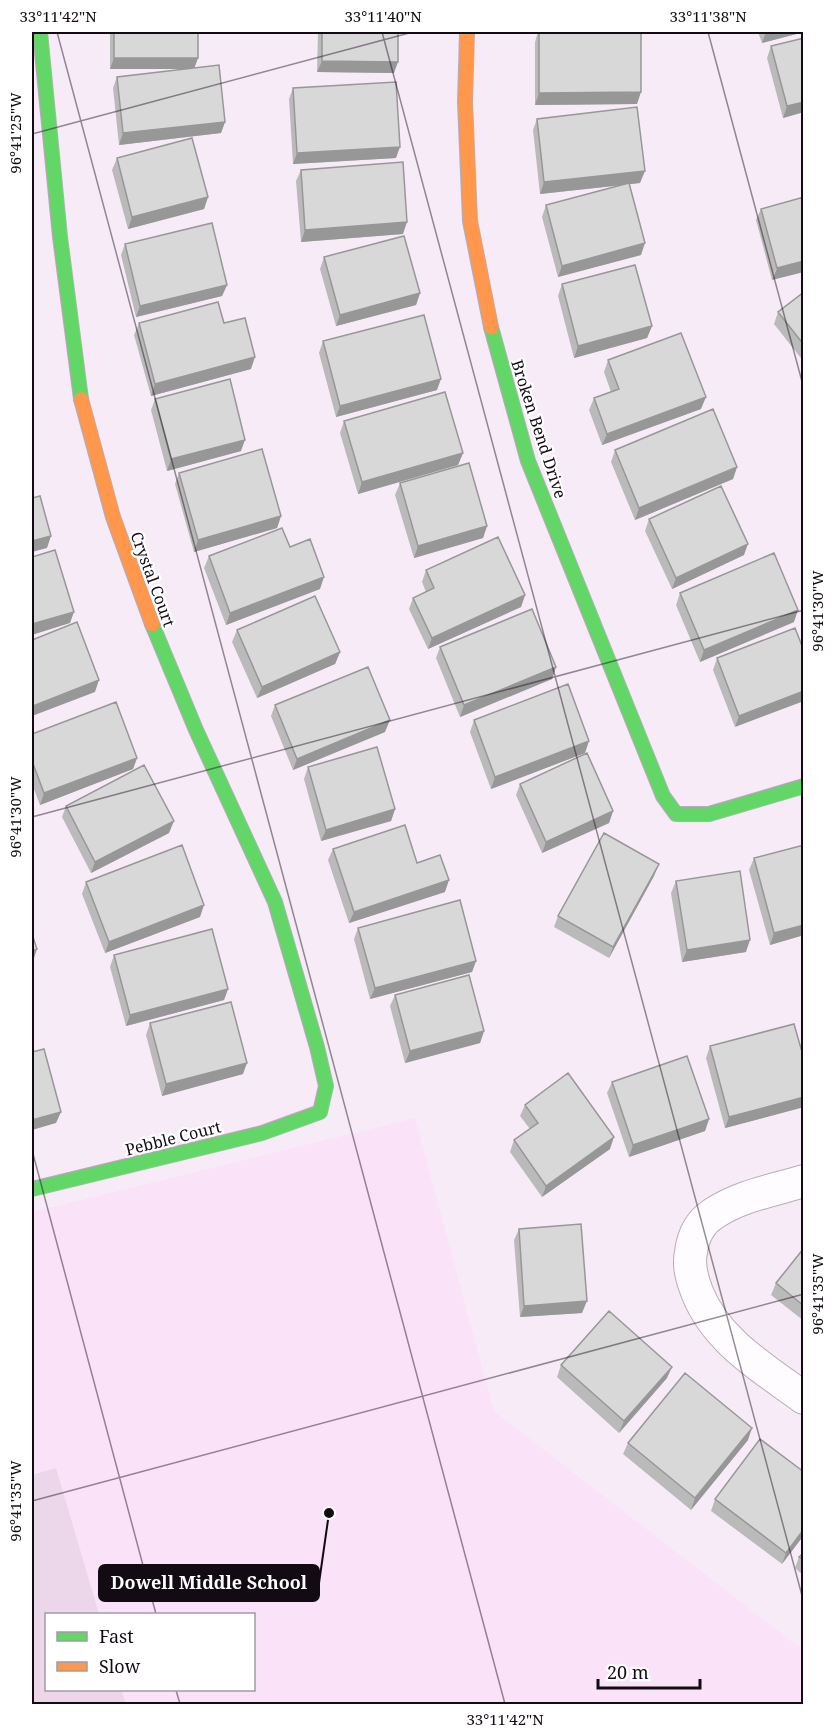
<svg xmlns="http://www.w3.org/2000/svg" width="835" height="1736" viewBox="0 0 835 1736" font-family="'Noto Serif',serif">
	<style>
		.built { fill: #fae3f9; fill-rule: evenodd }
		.green { fill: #ebd6ea }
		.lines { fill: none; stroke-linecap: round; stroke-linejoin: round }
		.street-casing { stroke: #b7adb7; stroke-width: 34 }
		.fast-casing { stroke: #b7adb7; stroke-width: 16 }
		.slow-casing { stroke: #b7adb7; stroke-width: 16 }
		.street { stroke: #fefcfe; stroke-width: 32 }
		.fast { stroke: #63d668; stroke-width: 14 }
		.slow { stroke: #ff974d; stroke-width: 14 }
		.wall { fill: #bbbabb }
		.shaded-wall { fill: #989798 }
		.building { fill: #d9d8d9; stroke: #989798; stroke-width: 1.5 }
		.ticks { fill: none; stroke: #130b13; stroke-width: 1.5; stroke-opacity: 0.45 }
		.labels { text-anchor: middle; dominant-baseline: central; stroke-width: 4.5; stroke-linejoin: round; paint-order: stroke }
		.street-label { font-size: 16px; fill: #130b13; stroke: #fff }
		.leader { fill: none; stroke: #130b13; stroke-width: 2 }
		.callout-dot { fill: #130b13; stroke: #fff; stroke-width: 2 }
		.callout { fill: #130b13; stroke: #130b13; stroke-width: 2 }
		.callout-label { font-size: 18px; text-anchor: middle; font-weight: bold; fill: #fff }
		.neatline { fill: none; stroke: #130b13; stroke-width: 2 }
		.ticks-label { font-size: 15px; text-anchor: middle; fill: #130b13 }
	</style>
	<rect width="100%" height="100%" fill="#f8ebf8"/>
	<path class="built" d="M415 1118 494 1411 803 1650V1704H32V1212ZM46 1614H254V1690H46Z"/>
	<path class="green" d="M56 1468 99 1614H46V1690H121L126 1704H32V1475Z"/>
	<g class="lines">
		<defs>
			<path id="street" d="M804 1181C774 1190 739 1196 713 1214 699 1223 693 1237 691 1252 688 1266 692 1279 697 1292 716 1341 763 1368 804 1398"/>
			<path id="fast" d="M40 32 60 237 81 399
				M491 327 528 461 663 796 676 814H709L804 786
				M32 1189 262 1133 320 1112 326 1086 317 1047 275 902 196 730 152 624"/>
			<path id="slow" d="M467 32 465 102 470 221 491 327
				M81 399 113 517 152 624"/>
		</defs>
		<use href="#street" class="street-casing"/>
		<use href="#fast" class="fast-casing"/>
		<use href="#slow" class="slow-casing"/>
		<use href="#street" class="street"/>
		<use href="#fast" class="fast"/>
		<use href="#slow" class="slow"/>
	</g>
	<path class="wall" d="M110 32H198V58L194 68 225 122 221 133 119 145 113 88 117 77 184 69H110Z
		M318 32H398L394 73 317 72Z
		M538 32H641L637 104 535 105V42Z
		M758 32H804L762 43Z
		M804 38V112L783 118 767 58 771 46Z
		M293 88 396 158 293 164 289 99Z
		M537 119 640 183 629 184 641 255 558 277 542 217 546 205 624 185 540 194 533 130Z
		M117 158 208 197 204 209 128 229 112 170Z
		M301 170 403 234 301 242 296 181Z
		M804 197 772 280 756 220 761 209Z
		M125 244 227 285 222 296 136 317 121 255Z
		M324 257 420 293 416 305 336 326 320 269Z
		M562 284 652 326 647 338 574 358 558 296Z
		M804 292V362L774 324 778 312Z
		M139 323H224L251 369 151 396 134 335Z
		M323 341 437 390 336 417 319 353Z
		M608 360 701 409 602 445 589 410 594 398 611 392 604 372Z
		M155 399 241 451 167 471 151 410Z
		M344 421 463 453 458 465 358 494 340 433Z
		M615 450 737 467 733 479 635 520 611 462Z
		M179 473 281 516 277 528 194 552 175 484Z
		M400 483 487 526 483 538 414 558 395 495Z
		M649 519 744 555 672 589 645 531Z
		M290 547 320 589 226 625 204 568 209 556Z
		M426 570 525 595 521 607 428 649 409 609 413 598 426 592 422 582Z
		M680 593 794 622 700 662 676 605Z
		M795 628 735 727 713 670 717 658Z
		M237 630 340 652 335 664 257 698 232 642Z
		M440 647 556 667 552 679 460 717 436 658Z
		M275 705 385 732 293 770 271 716Z
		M474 720 585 753 491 789 470 732Z
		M32 734 137 758 133 769 40 805 32 784Z
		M308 767 395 809 391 821 321 841 304 779Z
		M520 784 613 811 609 823 542 853 516 795Z
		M66 806 169 833 91 873 62 817Z
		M333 849 417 863 445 892 349 923 328 860Z
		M754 858 804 935 770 945 749 870Z
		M654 876 609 958 554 927 558 916Z
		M676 881 746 952 682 962 671 893Z
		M86 882 200 917 105 953 82 894Z
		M358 928 476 961 472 972 370 999 354 939Z
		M114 955 228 989 224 1000 126 1026 110 967Z
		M395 995 484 1031 480 1043 405 1063 390 1006Z
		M150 1023 243 1074 162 1096 146 1035Z
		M710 1046 804 1059V1107L725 1128 706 1058Z
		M612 1082 709 1119 705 1131 629 1157 607 1093Z
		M525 1105 610 1149 542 1197 510 1152 514 1140 530 1129 520 1116Z
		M519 1229 582 1313 520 1317 514 1240Z
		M804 1248V1321L771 1295 776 1283Z
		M561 1365 667 1378 619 1433 557 1377Z
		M748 1440 691 1510 623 1454 628 1443Z
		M804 1472V1535L782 1564 711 1511 715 1499Z
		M804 1552V1576L795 1568 799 1557Z"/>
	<path class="shaded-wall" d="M766 32H804L762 43Z
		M114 58H198L194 69H110Z
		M322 61 398 62 394 73 317 72Z
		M641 92 637 104 535 105 539 93Z
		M804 102V112L783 118 787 106Z
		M225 122 221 133 119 145 123 133Z
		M400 147 396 158 293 164 297 153Z
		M645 171 640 183 540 194 544 182Z
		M208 197 204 209 128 229 132 217Z
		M407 222 403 234 301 242 305 230Z
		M645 243 641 255 558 277 562 266Z
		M804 261V272L772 280 777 268Z
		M227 285 222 296 136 317 140 306Z
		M420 293 416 305 336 326 340 315Z
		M652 326 647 338 574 358 578 346Z
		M255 357 251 369 151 396 155 384Z
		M441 379 437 390 336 417 340 406Z
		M706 397 701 409 602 445 607 434Z
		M245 440 241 451 167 471 171 459Z
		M463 453 458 465 358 494 362 482Z
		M737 467 733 479 635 520 639 508Z
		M281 516 277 528 194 552 198 540Z
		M487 526 483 538 414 558 418 546Z
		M51 536 47 548 32 552V541Z
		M748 544 744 555 672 589 676 578Z
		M324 577 320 589 226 625 230 613Z
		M525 595 521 607 428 649 432 638Z
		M798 610 794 622 700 662 704 650Z
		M74 612 70 623 32 635V624Z
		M340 652 335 664 257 698 262 687Z
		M556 667 552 679 460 717 464 705Z
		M99 680 95 692 32 716V710L33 706Z
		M804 691V701L735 727 739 716Z
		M390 720 385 732 293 770 297 759Z
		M589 741 585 753 491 789 495 777Z
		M137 758 133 769 40 805 44 793Z
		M395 809 391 821 321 841 326 830Z
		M613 811 609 823 542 853 546 842Z
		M174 821 169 833 91 873 95 862Z
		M659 864 654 876 609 958 613 947Z
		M449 880 445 892 349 923 354 912Z
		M204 905 200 917 105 953 109 942Z
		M804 925V935L770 945 774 933Z
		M750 940 746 952 682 962 687 950Z
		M37 949 33 961H32V951Z
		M476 961 472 972 370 999 375 988Z
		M228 989 224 1000 126 1026 130 1015Z
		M484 1031 480 1043 405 1063 410 1051Z
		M247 1063 243 1074 162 1096 166 1084Z
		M804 1097V1107L725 1128 729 1117Z
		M61 1112 56 1123 32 1130V1120Z
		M709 1119 705 1131 629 1157 633 1145Z
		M614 1137 610 1149 542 1197 546 1186Z
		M587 1301 582 1313 520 1317 524 1306Z
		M672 1367 667 1378 619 1433 624 1421Z
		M752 1428 748 1440 691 1510 695 1498Z
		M804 1529V1535L782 1564 786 1553Z"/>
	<path class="building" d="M114 32H198V58H114Z
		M322 32H398V62L322 61Z
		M539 32H641V92L539 93Z
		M804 38V102L787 106 771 46Z
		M219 65 225 122 123 133 117 77Z
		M396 82 400 147 297 153 293 88Z
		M637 107 645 171 544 182 537 119Z
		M192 138 208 197 132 217 117 158Z
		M403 162 407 222 305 230 301 170Z
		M629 183 645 243 562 266 546 205Z
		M804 197V261L777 268 761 209Z
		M212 223 227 285 140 306 125 244Z
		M404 236 420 293 340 315 324 257Z
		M635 265 652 326 578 346 562 284Z
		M804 292V345L778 312Z
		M218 302 224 323 245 318 255 357 155 384 139 323Z
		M424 315 441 379 340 406 323 341Z
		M681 333 706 397 607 434 594 398 619 389 608 360Z
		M230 379 245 440 171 459 155 399Z
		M445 392 463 453 362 482 344 421Z
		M713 409 737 467 639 508 615 450Z
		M262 449 281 516 198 540 179 473Z
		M469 463 487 526 418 546 400 483Z
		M721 486 748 544 676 578 649 519Z
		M40 496 51 536 32 541V498Z
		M282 528 290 547 310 539 324 577 230 613 209 556Z
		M498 537 525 595 432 638 413 598 434 588 426 570Z
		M55 550 74 612 32 624V557Z
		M774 553 798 610 704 650 680 593Z
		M315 596 340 652 262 687 237 630Z
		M532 609 556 667 464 705 440 647Z
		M77 622 99 680 33 706 32 701V640Z
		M795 628 804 651V691L739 716 717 658Z
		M368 667 390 720 297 759 275 705Z
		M568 684 589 741 495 777 474 720Z
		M116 702 137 758 44 793 32 761V734Z
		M377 747 395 809 326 830 308 767Z
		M587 753 613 811 546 842 520 784Z
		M144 765 174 821 95 862 66 806Z
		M405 825 417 863 440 855 449 880 354 912 333 849Z
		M604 833 659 864 613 947 558 916Z
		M182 845 204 905 109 942 86 882Z
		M804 845V925L774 933 754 858Z
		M740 871 750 940 687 950 676 881Z
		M460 900 476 961 375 988 358 928Z
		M212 929 228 989 130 1015 114 955Z
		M32 934 37 949 32 951Z
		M469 975 484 1031 410 1051 395 995Z
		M231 1002 247 1063 166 1084 150 1023Z
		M794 1024 804 1059V1097L729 1117 710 1046Z
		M44 1049 61 1112 32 1120V1052Z
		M687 1056 709 1119 633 1145 612 1082Z
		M568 1073 614 1137 546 1186 514 1140 538 1123 525 1105Z
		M581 1224 587 1301 524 1306 519 1229Z
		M804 1248V1306L776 1283Z
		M609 1311 672 1367 624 1421 561 1365Z
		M685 1373 752 1428 695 1498 628 1443Z
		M760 1439 804 1472V1529L786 1553 715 1499Z
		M804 1552V1560L799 1557Z"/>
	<path class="ticks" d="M57 32 505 1704M382 32 804 1603M708 32 804 389M32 134 413 32M32 817 804 610M32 1150 156 1614M32 1501 804 1294M176 1690 180 1704"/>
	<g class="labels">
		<g class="street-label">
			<text transform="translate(539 429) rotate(72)">Broken Bend Drive</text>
			<text transform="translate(153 579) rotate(70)">Crystal Court</text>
			<text transform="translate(173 1138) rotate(-14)">Pebble Court</text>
		</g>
	</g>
	<path class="leader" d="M329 1513L319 1583"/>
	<circle class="callout-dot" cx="329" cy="1513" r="6"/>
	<rect class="callout" x="99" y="1565" width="220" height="36" rx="6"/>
	<g class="callout-label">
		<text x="209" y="1589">Dowell Middle School</text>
	</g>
	<rect width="835" height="1736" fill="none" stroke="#ffffff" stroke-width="66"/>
	<rect x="45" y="1613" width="210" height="78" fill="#ffffff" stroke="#a19da1" stroke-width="1.5"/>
	<rect x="57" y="1632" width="30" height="9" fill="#63d668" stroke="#a19da1" stroke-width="1.5"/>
	<text x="99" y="1643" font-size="18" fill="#130b13">Fast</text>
	<rect x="57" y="1662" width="30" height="9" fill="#ff974d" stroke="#a19da1" stroke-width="1.5"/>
	<text x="99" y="1673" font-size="18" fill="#130b13">Slow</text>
	<path d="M598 1679v9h102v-9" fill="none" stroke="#130b13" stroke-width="3"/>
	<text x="607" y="1679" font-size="18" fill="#130b13" stroke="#ffffff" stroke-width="4.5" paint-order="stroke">20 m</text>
	<rect x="33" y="33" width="769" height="1670" class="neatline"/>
	<g class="ticks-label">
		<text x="58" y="22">33°11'42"N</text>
		<text x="383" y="22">33°11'40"N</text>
		<text x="708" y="22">33°11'38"N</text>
		<text transform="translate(16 133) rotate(-90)" y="5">96°41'25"W</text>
		<text transform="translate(818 611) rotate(-90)" y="5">96°41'30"W</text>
		<text transform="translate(16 817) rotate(-90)" y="5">96°41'30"W</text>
		<text transform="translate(818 1294) rotate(-90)" y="5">96°41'35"W</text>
		<text transform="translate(16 1501) rotate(-90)" y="5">96°41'35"W</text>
		<text x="505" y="1725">33°11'42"N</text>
	</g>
</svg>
